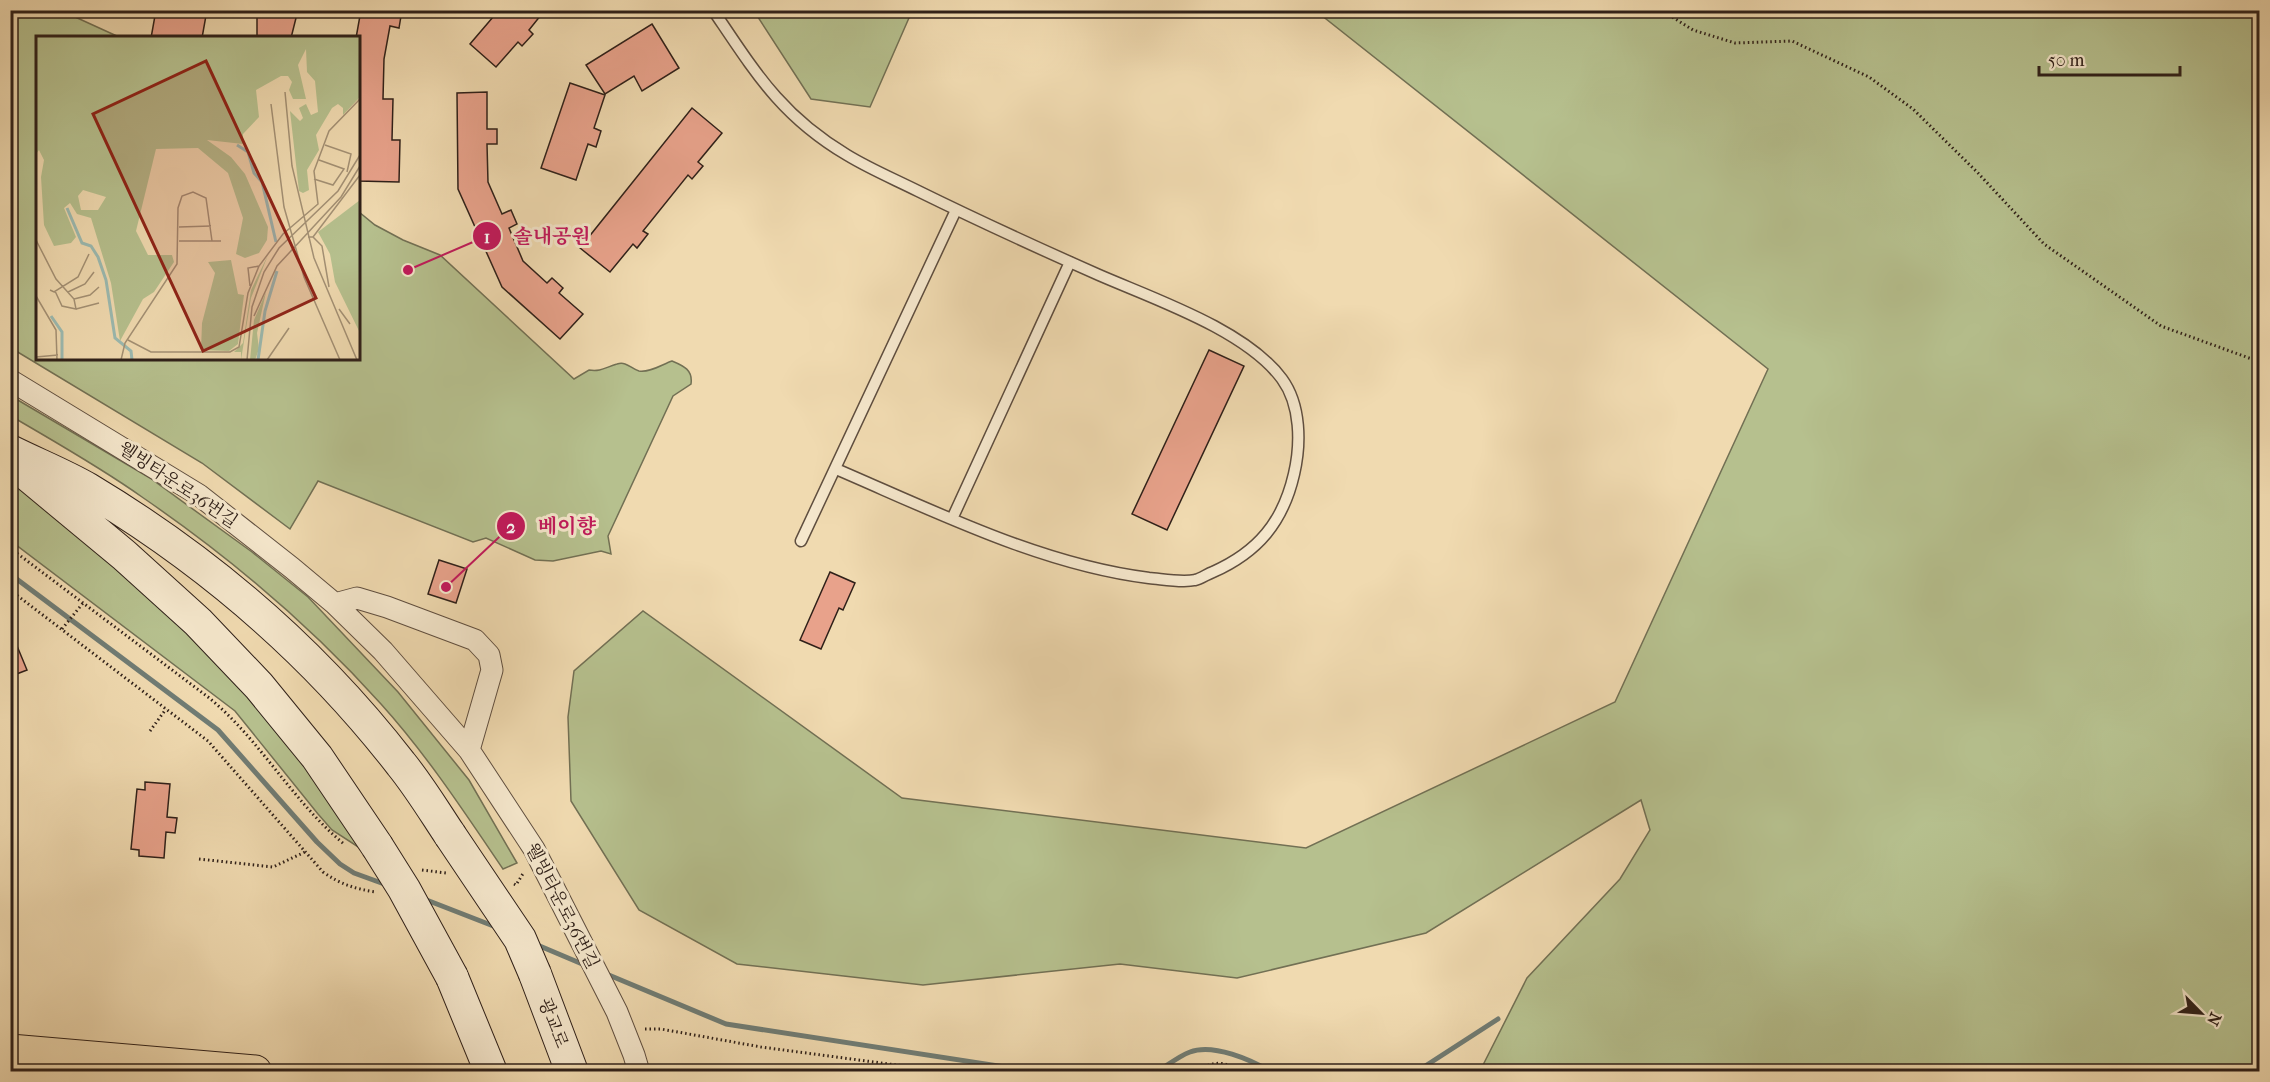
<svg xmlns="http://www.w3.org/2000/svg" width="2270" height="1082" viewBox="0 0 2270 1082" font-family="'IM FELL French Canon','Noto Serif KR',serif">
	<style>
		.green { fill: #b6c08e; stroke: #727054; stroke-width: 1.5 }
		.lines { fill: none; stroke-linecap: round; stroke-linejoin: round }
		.stream { stroke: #707c74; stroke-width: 5 }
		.building { fill: #e8a28b; stroke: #2f2019; stroke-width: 1.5 }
		.lane-casing { stroke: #5f4e3f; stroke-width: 13 }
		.street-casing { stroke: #5f4e3f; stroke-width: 23 }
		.secondary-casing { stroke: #2f2019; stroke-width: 34 }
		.highway-casing { stroke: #2f2019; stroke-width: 35 }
		.path { stroke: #2f2019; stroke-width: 3; stroke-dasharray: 1.5 3; stroke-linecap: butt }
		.lane { stroke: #f5e7cc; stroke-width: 10 }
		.street { stroke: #f5e7cc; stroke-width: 21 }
		.secondary { stroke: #f5e7cc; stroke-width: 32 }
		.highway { stroke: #f0dab0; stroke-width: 33 }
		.secondary-bridge-casing { stroke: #2f2019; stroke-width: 34; stroke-linecap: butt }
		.secondary-bridge { stroke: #f5e7cc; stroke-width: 32 }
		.labels { text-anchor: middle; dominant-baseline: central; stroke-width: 6; stroke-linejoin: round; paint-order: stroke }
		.street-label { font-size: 18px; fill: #2f2019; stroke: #f5e7cc }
		.inset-river { fill: none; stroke: #9bbab1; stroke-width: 3 }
		.inset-road { fill: none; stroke: #a39074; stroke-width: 1.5 }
		.view { fill: #8f2418; fill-opacity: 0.15; stroke: #8f2418; stroke-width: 3 }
		.inset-edge { fill: none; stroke: #2f2019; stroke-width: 3 }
		.leader { fill: none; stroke: #c2185b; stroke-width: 2 }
		.callout-dot { fill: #c2185b; stroke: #f5e7cc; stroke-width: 2 }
		.mark-label { font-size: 18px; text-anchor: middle; font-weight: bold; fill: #fff }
		.callout-label { font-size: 20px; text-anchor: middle; font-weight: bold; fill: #c2185b; stroke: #f5e7cc; stroke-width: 6; stroke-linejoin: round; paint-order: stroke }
	</style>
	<rect width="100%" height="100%" fill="#f0dab0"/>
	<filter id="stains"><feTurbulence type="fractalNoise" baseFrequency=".00333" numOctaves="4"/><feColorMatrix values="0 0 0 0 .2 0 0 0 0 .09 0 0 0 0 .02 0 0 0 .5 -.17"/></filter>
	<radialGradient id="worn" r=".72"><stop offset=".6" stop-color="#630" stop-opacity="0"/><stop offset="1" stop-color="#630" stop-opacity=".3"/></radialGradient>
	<path class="green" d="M62 11 119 37 38 38V358H358L359 212 375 225 403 240 440 255 574 379 589 370C601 372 606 367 617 364 627 361 631 369 639 371 649 373 663 364 672 361 684 366 693 370 691 384L673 396 608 536 611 554 601 551 553 561 535 560 486 538 473 542 318 481 290 529 202 463 11 348V11Z
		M754 11H912L870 107 811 99Z
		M1316 11H2259V1071H1480L1527 978 1620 879 1650 830 1641 800 1426 933 1237 978 1120 964 923 985 737 964 639 910 571 801 568 717 574 671 643 611 902 798 1306 848 1615 702 1768 369Z
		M11 396 150 478 252 552 308 597 398 692 469 780 517 863 503 869C465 813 427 755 381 704 311 626 228 556 142 497 100 467 55 442 11 416Z
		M10 483 58 515 196 637 294 748 363 850 332 830 318 814 235 711 11 541Z"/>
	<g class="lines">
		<path class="stream" d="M10 574 218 730 317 842 340 864 354 873 387 885
			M424 899 496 927
			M535 944 587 966
			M604 973 726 1024 1038 1072
			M1157 1072C1168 1065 1179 1056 1190 1052 1213 1043 1252 1060 1271 1072
			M1416 1072 1498 1019"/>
	</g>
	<path class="building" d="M156 10H207L202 38H151Z
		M257 10H298L291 38H257Z
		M361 10H402L399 28 390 26 384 59 383 99H393L392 140H400L399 182 358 181V38H356Z
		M499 10H545L529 30 533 34 522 46 518 42 496 67 470 44Z
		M652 24 679 68 642 91 634 76 605 94 586 65Z
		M570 83 605 95 594 128 601 131 596 147 588 144 576 180 541 168Z
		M487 92V129H497V144H487L488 182 502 214 511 210 517 224 509 228 523 261 547 283 552 278 563 288 559 293 583 314 560 339 502 287 458 189 457 93Z
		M692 108 722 133 698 162 703 166 692 179 688 175 643 231 648 234 637 248 633 244 610 272 580 248Z
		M1209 350 1244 366 1167 530 1132 514Z
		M439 560 467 569 456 603 428 594Z
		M830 572 855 583 843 610 839 608 821 649 800 640Z
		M10 629 27 670 14 675 10 666Z
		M145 782 170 784 167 817 177 818 175 833 166 832 164 858 139 856V850L131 849 137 789 145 790Z"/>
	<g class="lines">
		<defs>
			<path id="lane" d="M713 10C755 72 781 116 847 155 870 169 894 179 918 191 977 220 1038 248 1099 275 1154 299 1246 330 1282 379 1301 405 1301 444 1294 474 1283 522 1258 552 1213 572 1207 574 1201 579 1195 580 1182 583 1162 579 1149 578 1042 565 934 511 836 469
				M952 519 1070 262
				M801 541 956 210"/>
			<path id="street" d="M10 380 199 495 292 568 335 604 383 651 469 750 534 849 617 1012 634 1055 639 1072
				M335 604 357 598 387 607 475 640 489 655 492 670 469 750"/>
			<path id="secondary" d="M10 451C36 464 64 475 88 489 208 561 315 653 401 764 419 786 434 811 450 835
				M18 467 124 555 198 622 259 686 317 757 377 846
				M535 974 572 1072
				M452 977 491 1072"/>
			<path id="highway" d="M10 1051 255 1072"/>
		</defs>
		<use href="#lane" class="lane-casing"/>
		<use href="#street" class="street-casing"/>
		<use href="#secondary" class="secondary-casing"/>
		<use href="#highway" class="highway-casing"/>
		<path class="path" d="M1661 10 1693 30 1735 43 1792 41 1869 77 1913 109 1978 173 2044 244 2161 326 2260 362
			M10 548 208 697C260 739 292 801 344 844
			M10 590 208 741 323 872C340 884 355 889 376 892
			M62 629 83 603
			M150 731 166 709
			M199 859 273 867 305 852
			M422 870 446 873
			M514 884 516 885 524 872
			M645 1029H661L761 1047 949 1072
			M1196 1072C1215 1059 1225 1062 1245 1072"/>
		<use href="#lane" class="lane"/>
		<use href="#street" class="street"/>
		<use href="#secondary" class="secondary"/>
		<use href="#highway" class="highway"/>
		<defs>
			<path id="secondary-bridge" d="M450 835 520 939 535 974
				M377 846 404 889 452 977"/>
		</defs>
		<use href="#secondary-bridge" class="secondary-bridge-casing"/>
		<use href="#secondary-bridge" class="secondary-bridge"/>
	</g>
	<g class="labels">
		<g class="street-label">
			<text transform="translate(178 485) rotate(34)">웰빙타운로36번길</text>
			<text transform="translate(562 906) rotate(63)">웰빙타운로36번길</text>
			<text transform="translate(553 1023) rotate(69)">광교로</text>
		</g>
	</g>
	<g transform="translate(36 36)">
		<rect width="324" height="324" fill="#f0dab0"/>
		<path d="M0 0 324 1V61L307 79V72L302 68 296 72 280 99 283 114 271 134 273 154 267 157 263 155 254 75 264 85 267 82 263 72 270 68 275 79 282 76 279 45 271 36 270 13 262 29 270 63H257L253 54 256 46 252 40H245L220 54 223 81 207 98V108L171 104 195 121 209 138 232 191 231 204 223 217 209 222 200 218 207 182 192 137 162 112 120 113 100 195 112 219H136L138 226 118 256 107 263 84 305 75 247 55 182 41 178 34 167 28 172 40 201 35 207 18 210 8 189 5 141 8 124 3 114 0 118ZM47 154 70 161 62 174H45L42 160ZM324 164V297L299 246 294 218 282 196ZM232 219 215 262 205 324V316H198L207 307 215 254ZM195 224 202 258 208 259 202 308 193 315 165 314 166 287 179 237 172 226ZM230 256 221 297 223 313 219 324H214L218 284Z" fill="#b6c08e" fill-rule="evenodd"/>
		<path class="inset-river" d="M201 109 212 116 218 137 226 146 240 206M31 172 46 207 55 210 62 221 70 244 79 302 95 315 96 324M15 280 26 296V324M222 324 229 275 241 235"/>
		<path class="inset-road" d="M249 56 256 130 278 222 321 324M235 68 248 171 268 241 304 324M289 109 315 118 311 136M278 143 297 149 308 133 283 124M143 191 175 190M272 201H277L286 210 293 251M277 201 324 139M0 204 20 243 38 263 40 273 26 270 19 255M143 205H185M214 250 212 232 223 230M14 254 18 256 42 241 53 218M32 256 49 248 58 236M0 260 20 294 21 324M38 263 54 259 63 251M40 273 63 267M303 273 314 288M218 280 241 230 305 161 324 130M92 304 115 316H194L203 311 212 257 223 230 247 198 282 168 278 135 293 95 324 63M0 321 22 319M85 324 89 307 141 228 142 172 146 160 157 156 170 162 176 205M211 324 216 271 228 236 243 212 302 155 324 119M231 324 253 292"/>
		<path class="view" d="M170 25 280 262 167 315 57 78Z"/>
		<rect width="324" height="324" class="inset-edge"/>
	</g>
	<path class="leader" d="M408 270L487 236M446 587L511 526"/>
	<g class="callout-dot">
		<circle cx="408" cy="270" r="6"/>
		<circle cx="446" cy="587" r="6"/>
		<circle cx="487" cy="236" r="15"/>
		<circle cx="511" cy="526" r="15"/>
	</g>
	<g class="mark-label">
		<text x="487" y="243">1</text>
		<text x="511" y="533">2</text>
	</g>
	<g class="callout-label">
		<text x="552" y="243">솔내공원</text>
		<text x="567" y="533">베이향</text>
	</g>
	<rect width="2270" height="1082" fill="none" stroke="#f0dab0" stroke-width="36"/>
	<rect x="12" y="12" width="2246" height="1058" fill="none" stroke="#2f2019" stroke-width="3"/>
	<rect x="18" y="18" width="2234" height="1046" fill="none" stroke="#2f2019" stroke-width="1.5"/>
	<g transform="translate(2201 1013) rotate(115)" stroke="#f5e7cc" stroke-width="4.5" paint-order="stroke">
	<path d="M0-4.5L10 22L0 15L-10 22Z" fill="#2f2019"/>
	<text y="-9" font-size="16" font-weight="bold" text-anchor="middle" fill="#2f2019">N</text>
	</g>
	<path d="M2039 66v9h141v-9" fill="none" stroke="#2f2019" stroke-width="3"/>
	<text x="2048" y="66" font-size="18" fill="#2f2019" stroke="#f5e7cc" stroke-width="4.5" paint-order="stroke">50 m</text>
	<rect width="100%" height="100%" filter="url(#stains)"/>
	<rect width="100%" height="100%" fill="url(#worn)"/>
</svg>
